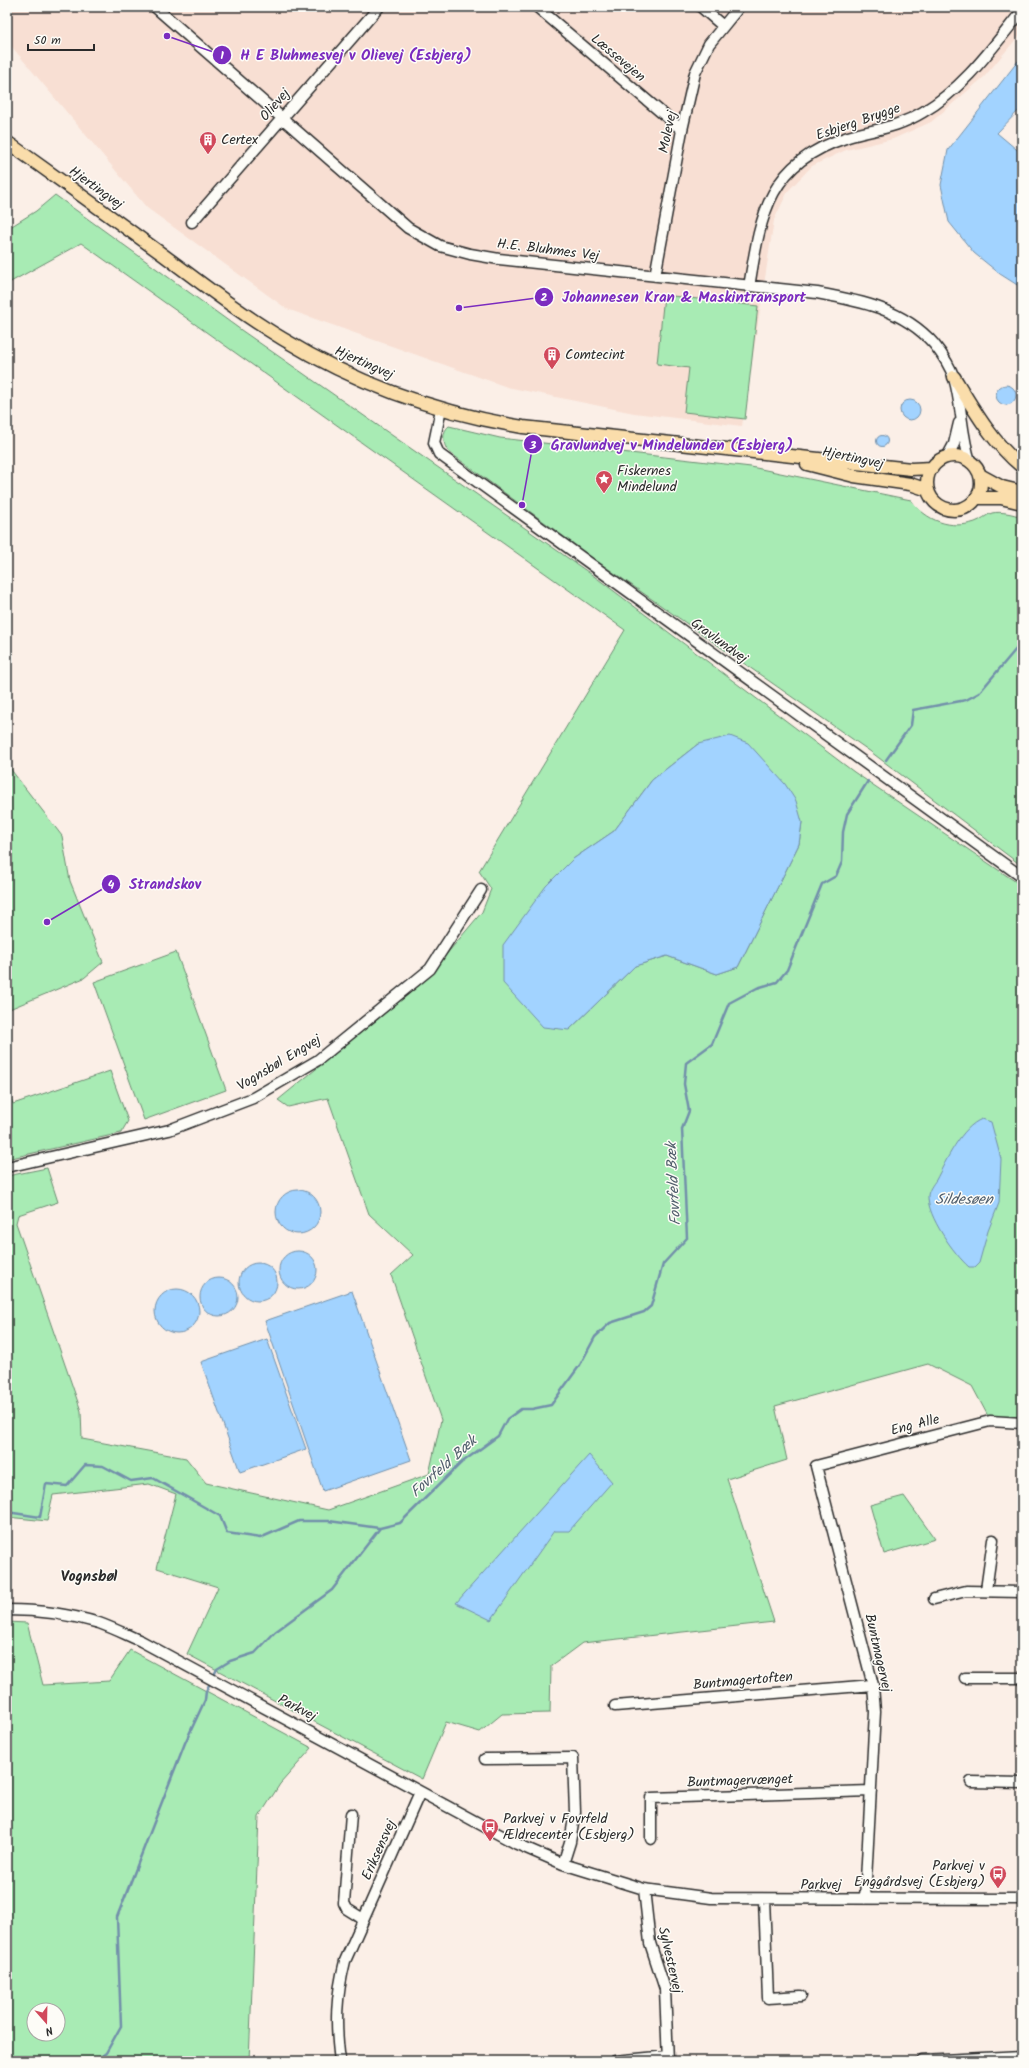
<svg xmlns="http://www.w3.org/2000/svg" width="1029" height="2068" viewBox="0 0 1029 2068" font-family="Kalam,sans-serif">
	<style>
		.built { fill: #f8dfd3 }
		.green { fill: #a8ebb4; stroke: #6a8b70; fill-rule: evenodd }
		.water { fill: #a2d3ff; stroke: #7290aa }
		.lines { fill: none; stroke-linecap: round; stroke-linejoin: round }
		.stream { stroke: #7290aa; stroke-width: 2.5 }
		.minor-casing { stroke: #2b2b2b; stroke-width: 13 }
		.major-casing { stroke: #2b2b2b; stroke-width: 15 }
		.minor { stroke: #fdfcf7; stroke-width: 10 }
		.major { stroke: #faddab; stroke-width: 12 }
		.labels { text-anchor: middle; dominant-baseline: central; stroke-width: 3; stroke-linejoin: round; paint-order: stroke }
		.street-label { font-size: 14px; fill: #2b2b2b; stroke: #fdfcf7 }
		.poi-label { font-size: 14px; fill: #2b2b2b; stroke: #fdfcf7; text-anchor: start }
		.water-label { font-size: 15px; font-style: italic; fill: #4f5d6b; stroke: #fdfcf7 }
		.neighbourhood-label { font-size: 15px; font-weight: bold; fill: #2b2b2b; stroke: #fdfcf7 }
		.leader { fill: none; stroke: #7b2cbf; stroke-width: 1.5 }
		.callout-dot { fill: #7b2cbf; stroke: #fdfcf7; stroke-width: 1.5 }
		.mark-label { font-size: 12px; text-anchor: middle; font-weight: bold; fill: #fff }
		.callout-label { font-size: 15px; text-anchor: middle; font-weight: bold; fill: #7b2cbf; stroke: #fdfcf7; stroke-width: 3; stroke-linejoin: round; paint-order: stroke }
	</style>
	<rect width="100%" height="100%" fill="#fbefe7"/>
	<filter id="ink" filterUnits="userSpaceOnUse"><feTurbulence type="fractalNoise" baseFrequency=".025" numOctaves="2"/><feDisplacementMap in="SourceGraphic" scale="8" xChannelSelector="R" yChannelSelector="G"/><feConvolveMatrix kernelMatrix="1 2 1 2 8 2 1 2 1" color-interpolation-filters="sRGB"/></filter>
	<g filter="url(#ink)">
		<path class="built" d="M7 7H1022V32L984 77 931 122 893 139 846 150 812 166 788 191 774 220 742 426 634 413 507 387 287 309 147 208 7 41Z"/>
		<path class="green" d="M55 195 241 330 598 579 854 772 1022 886V1419L988 1416 972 1386 928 1364 775 1406 787 1460 727 1479 774 1622 582 1643 551 1666 550 1713 502 1714 480 1732 446 1722 422 1779 187 1654 218 1587 157 1568 176 1494 149 1484 53 1495 47 1521 7 1517V1176L47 1168 58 1202 18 1215 16 1223 81 1411 82 1439 186 1458 206 1483 328 1510 429 1474 441 1420 391 1275 413 1255 369 1214 328 1098 288 1107 278 1100 423 982 482 912 491 889 479 871 625 630 81 243 7 284V229L36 211ZM698 744 802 822 799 844 738 967 717 974 667 956 635 966 569 1030 573 859 614 831 652 780Z
			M664 295 758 306 745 419 684 412 689 368 657 364Z
			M449 426 500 438 751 467 911 500C926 521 951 530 975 522 981 520 986 515 992 513 1001 511 1013 514 1022 517V866L871 752 597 561 449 452C443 446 441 432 449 426Z
			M7 759 12 771 62 836 70 881 103 962 84 978 7 1010Z
			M176 952 226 1090 144 1120 94 982Z
			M110 1071 128 1121 121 1133 7 1159V1086L13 1104Z
			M904 1496 935 1539 884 1554 870 1505Z
			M7 1622 27 1623 43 1685 109 1681 130 1650 312 1748 280 1784 259 1817 249 2061H7ZM34 2010H58V2034H34Z"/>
		<path class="water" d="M1022 56V107L997 133 1022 154V288L1000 274 974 253 949 222 941 185 948 150Z
			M996 395a10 10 0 1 1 20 0a10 10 0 1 1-20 0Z
			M900 410a10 10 0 1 1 20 0a10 10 0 1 1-20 0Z
			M876.5 441a5.5 5.5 0 1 1 11 0a5.5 5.5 0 1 1-11 0Z
			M730 736 748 743 785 784 796 801 802 822 799 844 738 967 717 974 667 956 635 966 569 1030 543 1027 503 983V945L546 886 573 859 614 831 652 780 698 744Z
			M982 1119 991 1122 1001 1159 999 1203 988 1231 979 1263 975 1267H969C954 1254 927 1216 928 1196 928 1191 933 1184 936 1180 946 1161 961 1127 982 1119Z
			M276 1212a22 22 0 1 1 44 0a22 22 0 1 1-44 0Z
			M279 1270a19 19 0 1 1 38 0a19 19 0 1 1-38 0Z
			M239 1282a19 19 0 1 1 38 0a19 19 0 1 1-38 0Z
			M200 1297a19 19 0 1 1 38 0a19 19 0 1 1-38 0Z
			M155 1311a22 22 0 1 1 44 0a22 22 0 1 1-44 0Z
			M352 1291 411 1460 323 1491 265 1321Z
			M267 1339 306 1449 240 1472 201 1362Z
			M589 1455 612 1482 569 1531H554L491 1620 456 1603Z"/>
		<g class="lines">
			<path class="stream" d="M886 760 911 725 913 710 966 700 979 693 1022 642
				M7 1512 40 1517 46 1484 67 1486 85 1465 103 1466 131 1481 153 1478 220 1516 227 1533 260 1538 299 1521H329L379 1528
				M213 1677 217 1669 230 1661 255 1653 275 1632 332 1590 380 1528 400 1523 461 1463 498 1436 507 1419 521 1409H532L551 1405 580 1365 595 1337 610 1323 644 1312 651 1306 663 1264 687 1238 682 1129 689 1111 684 1084 686 1063 712 1044 729 1003 757 988 777 982 787 970 822 884 836 876 842 862 843 832 847 814 868 781
				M95 2061 106 2053 121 2026 117 1917 185 1743 205 1700 206 1691 211 1681"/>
			<defs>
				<path id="minor" d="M155 7 408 228 440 246 470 254 499 259 817 293C861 301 903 309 934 344 942 354 950 366 954 378 962 405 961 434 970 461
					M537 7 682 130
					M701 7 723 26
					M192 222 379 7
					M655 276 682 130 695 73 709 44 739 7
					M749 287C761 213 768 163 848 137 876 129 897 128 923 112 964 88 992 48 1022 11
					M441 409 434 443 439 454 1022 877
					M947 457 954 444 959 423
					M7 1167 169 1130 253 1098 318 1060 430 969 481 890
					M986 1590 993 1540
					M934 1599 966 1591 1022 1592
					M7 1610C38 1610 69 1614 99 1623 113 1628 127 1635 141 1641L517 1844 563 1864 644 1889 711 1898 1022 1899
					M965 1678H1022
					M615 1706 873 1685
					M485 1759 573 1758 575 1812 570 1842 563 1864
					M971 1782 1022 1783
					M351 1814 344 1903 347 1909 363 1919
					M651 1839V1798L871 1791
					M644 1889 650 1943 665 1989 668 2061
					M764 1899 768 1998 801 1996
					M865 1899 875 1712 873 1685 816 1466 990 1421 1022 1423
					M340 2061C335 2023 336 1997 345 1961L420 1792
					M615 2061 668 2056
					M922 2061 1022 2056"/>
				<path id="major" d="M7 142C59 179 110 216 162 254 201 283 241 314 283 339 357 384 439 413 523 427L911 469 932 468
					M954 377C974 410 992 442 1022 467
					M927 483a27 27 0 1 1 54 0a27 27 0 1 1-54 0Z
					M807 464 854 476 910 484 928 490
					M980 475 1002 487 1022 492
					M976 498H1001L1022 503"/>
			</defs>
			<use href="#minor" class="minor-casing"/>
			<use href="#major" class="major-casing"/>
			<use href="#minor" class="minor"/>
			<use href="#major" class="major"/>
		</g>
	</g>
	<defs>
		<symbol id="building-pin" viewBox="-11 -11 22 30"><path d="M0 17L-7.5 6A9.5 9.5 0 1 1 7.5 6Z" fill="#d1495b" stroke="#fdfcf7"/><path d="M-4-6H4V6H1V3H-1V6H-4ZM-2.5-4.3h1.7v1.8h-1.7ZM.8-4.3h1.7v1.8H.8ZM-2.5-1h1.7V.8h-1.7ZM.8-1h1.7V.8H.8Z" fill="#fff"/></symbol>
		<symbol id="sight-pin" viewBox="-11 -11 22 30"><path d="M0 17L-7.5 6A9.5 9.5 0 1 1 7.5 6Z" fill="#d1495b" stroke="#fdfcf7"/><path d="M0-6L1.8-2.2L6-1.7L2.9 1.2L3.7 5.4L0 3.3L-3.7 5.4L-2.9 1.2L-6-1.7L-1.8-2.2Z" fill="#fff"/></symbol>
		<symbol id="bus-pin" viewBox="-11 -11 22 30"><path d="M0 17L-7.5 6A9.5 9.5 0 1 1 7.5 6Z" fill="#d1495b" stroke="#fdfcf7"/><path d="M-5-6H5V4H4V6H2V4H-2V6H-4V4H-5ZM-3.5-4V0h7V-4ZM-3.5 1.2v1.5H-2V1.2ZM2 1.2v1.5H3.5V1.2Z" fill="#fff"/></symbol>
	</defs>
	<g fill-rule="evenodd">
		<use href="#building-pin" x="198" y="130" width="20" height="27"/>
		<use href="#building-pin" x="542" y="345" width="20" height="27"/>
		<use href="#sight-pin" x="594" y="469" width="20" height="27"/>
		<use href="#bus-pin" x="480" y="1817" width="20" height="27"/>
		<use href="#bus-pin" x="988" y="1864" width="20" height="27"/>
	</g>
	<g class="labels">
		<g class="street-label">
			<text transform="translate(618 58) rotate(40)">Læssevejen</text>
			<text transform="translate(275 105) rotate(-49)">Olievej</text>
			<text transform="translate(858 122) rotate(-19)">Esbjerg Brygge</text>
			<text transform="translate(668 132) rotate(-78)">Molevej</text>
			<text transform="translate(96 188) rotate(36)">Hjertingvej</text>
			<text transform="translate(548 250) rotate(7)">H.E. Bluhmes Vej</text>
			<text transform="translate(364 363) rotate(24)">Hjertingvej</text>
			<text transform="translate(853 458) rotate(12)">Hjertingvej</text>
			<text transform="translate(719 641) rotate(36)">Gravlundvej</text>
			<text transform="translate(279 1063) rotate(-31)">Vognsbøl Engvej</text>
			<text transform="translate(915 1425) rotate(-14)">Eng Alle</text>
			<text transform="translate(878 1653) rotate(77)">Buntmagervej</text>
			<text transform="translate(743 1681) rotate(-5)">Buntmagertoften</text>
			<text transform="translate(297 1708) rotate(28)">Parkvej</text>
			<text transform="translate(740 1781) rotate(-2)">Buntmagervænget</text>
			<text transform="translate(379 1850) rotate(-66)">Eriksensvej</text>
			<text x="821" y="1885">Parkvej</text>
			<text transform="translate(670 1960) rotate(77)">Sylvestervej</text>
		</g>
		<g class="poi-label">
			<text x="221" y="140">Certex</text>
			<text x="565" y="355">Comtecint</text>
			<text x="617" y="471">Fiskernes<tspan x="617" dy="16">Mindelund</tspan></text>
			<text x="503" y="1819">Parkvej v Fovrfeld<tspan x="503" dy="16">Ældrecenter (Esbjerg)</tspan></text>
			<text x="985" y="1866" text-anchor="end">Parkvej v<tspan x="985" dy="16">Enggårdsvej (Esbjerg)</tspan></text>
		</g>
		<g class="water-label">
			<text transform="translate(674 1184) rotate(-93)">Fovrfeld Bæk</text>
			<text x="964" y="1200">Sildesøen</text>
			<text transform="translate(444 1467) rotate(-42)">Fovrfeld Bæk</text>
		</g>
		<g class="neighbourhood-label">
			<text x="89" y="1577">Vognsbøl</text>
		</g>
	</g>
	<path class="leader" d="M167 36L222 55M459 308L544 297M522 505L533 444M47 922L111 884"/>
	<g class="callout-dot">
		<circle cx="167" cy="36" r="4"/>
		<circle cx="459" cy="308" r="4"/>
		<circle cx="522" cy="505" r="4"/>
		<circle cx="47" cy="922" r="4"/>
		<circle cx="222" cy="55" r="10"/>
		<circle cx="544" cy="297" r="10"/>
		<circle cx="533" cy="444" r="10"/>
		<circle cx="111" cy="884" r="10"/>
	</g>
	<g class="mark-label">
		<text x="222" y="59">1</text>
		<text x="544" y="301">2</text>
		<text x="533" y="449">3</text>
		<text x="111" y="888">4</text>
	</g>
	<g class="callout-label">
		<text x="356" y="60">H E Bluhmesvej v Olievej (Esbjerg)</text>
		<text x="684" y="302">Johannesen Kran &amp; Maskintransport</text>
		<text x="672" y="450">Gravlundvej v Mindelunden (Esbjerg)</text>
		<text x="165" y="889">Strandskov</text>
	</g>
	<rect width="1029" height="2068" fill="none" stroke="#fdfcf7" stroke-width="24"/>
	<rect x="12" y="12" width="1005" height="2044" fill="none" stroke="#2b2b2b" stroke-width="1.5" filter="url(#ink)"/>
	<g transform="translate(46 2022) rotate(160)"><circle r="19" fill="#fdfcf7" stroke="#a9a8a5"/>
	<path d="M0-3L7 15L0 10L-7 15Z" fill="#d1495b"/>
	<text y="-6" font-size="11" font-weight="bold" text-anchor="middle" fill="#2b2b2b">N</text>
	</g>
	<path d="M28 44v6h66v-6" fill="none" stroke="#2b2b2b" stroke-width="2"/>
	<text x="34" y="44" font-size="12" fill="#2b2b2b" stroke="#fdfcf7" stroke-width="3" paint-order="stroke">50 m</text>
</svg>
